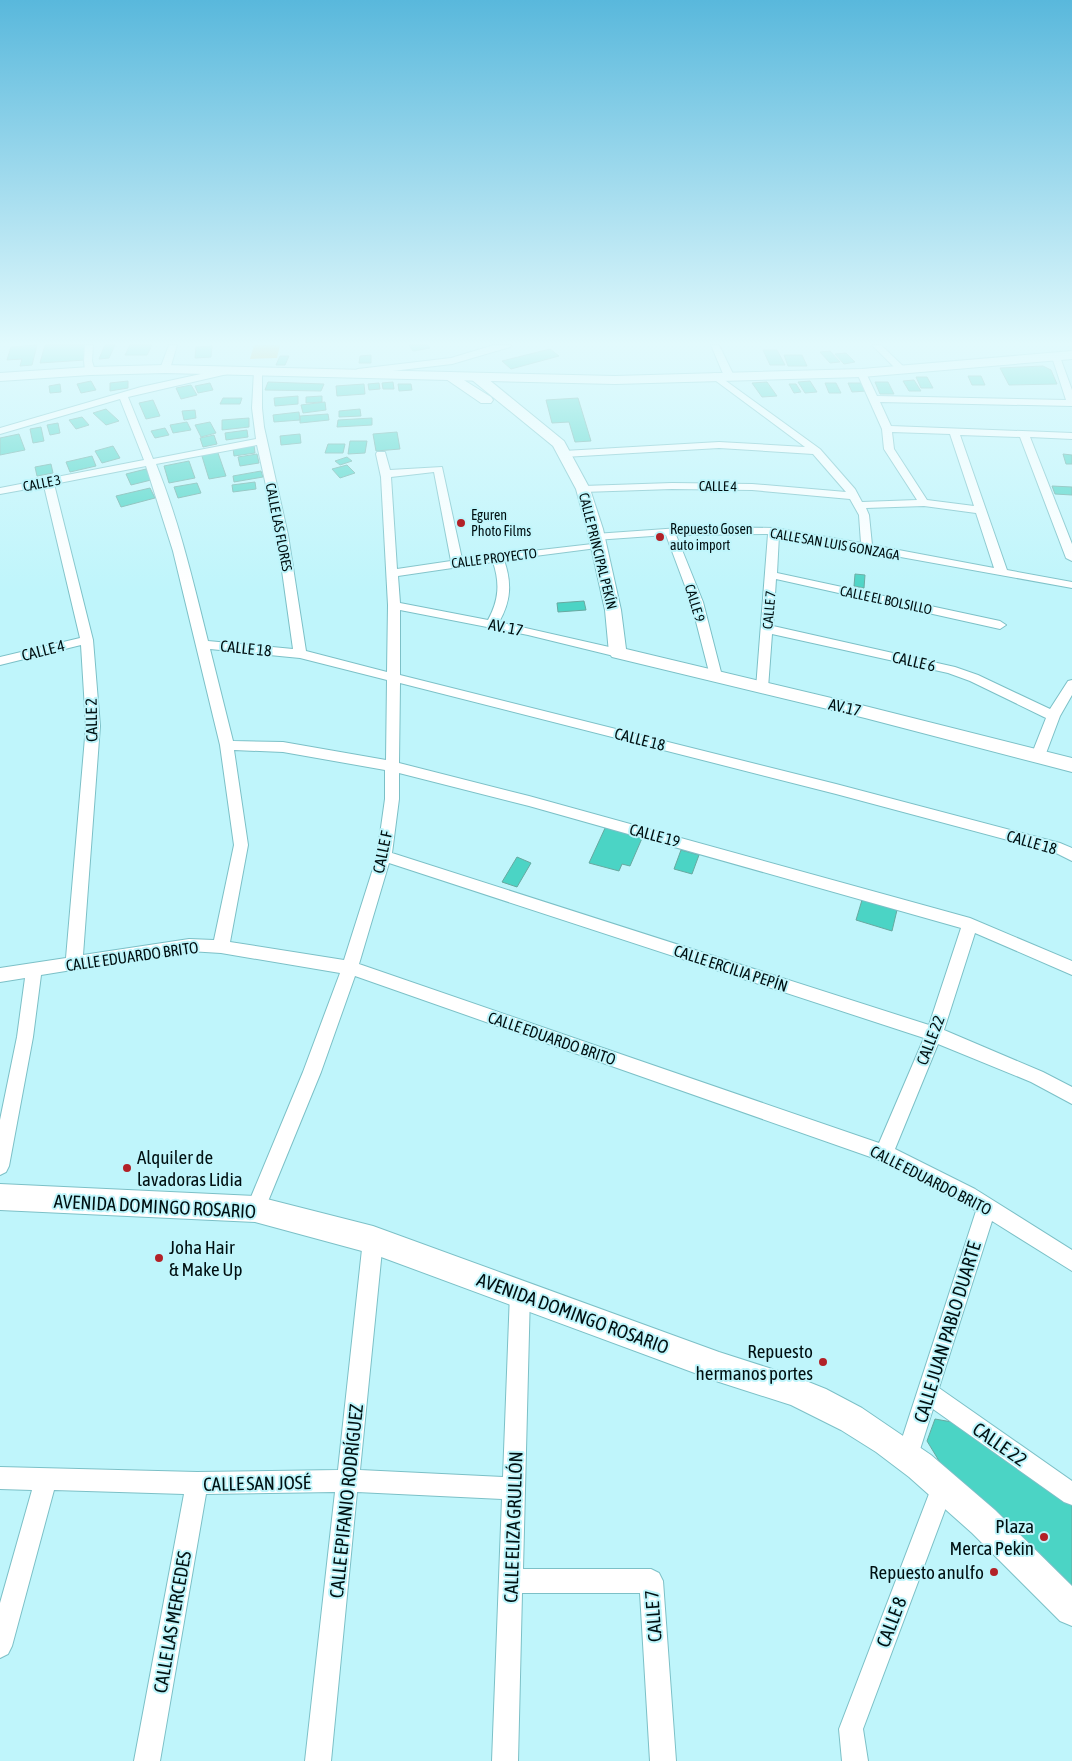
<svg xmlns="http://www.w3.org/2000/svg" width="1072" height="1761" viewBox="0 0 1072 1761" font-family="'Asap Condensed',sans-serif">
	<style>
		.green { fill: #d8b362 }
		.building { fill: #4bd4c5; stroke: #67a9a0 }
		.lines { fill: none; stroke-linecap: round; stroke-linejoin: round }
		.minor-casing { stroke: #7cc0c7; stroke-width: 2 }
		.tertiary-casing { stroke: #7cc0c7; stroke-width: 2 }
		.secondary-casing { stroke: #7cc0c7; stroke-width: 2 }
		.primary-casing { stroke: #7cc0c7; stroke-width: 2 }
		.minor { fill: #fff; fill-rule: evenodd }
		.tertiary { fill: #fff; fill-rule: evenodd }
		.secondary { fill: #fff; fill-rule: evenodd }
		.primary { fill: #fff; fill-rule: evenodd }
		.poi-dot { fill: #b22127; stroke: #bff5fb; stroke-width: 2 }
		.labels { text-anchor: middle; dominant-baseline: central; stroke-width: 4; stroke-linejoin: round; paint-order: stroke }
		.far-street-label { font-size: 14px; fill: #001012; stroke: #bff5fb }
		.far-poi-label { font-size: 14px; fill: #001012; stroke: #bff5fb; text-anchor: start }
		.street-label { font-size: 16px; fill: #001012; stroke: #bff5fb }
		.near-poi-label { font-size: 19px; fill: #001012; stroke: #bff5fb; text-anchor: end }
		.near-street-label { font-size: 19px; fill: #001012; stroke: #bff5fb }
	</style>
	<rect width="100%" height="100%" fill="#bff5fb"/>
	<path class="green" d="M254 345H280L277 358 250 359Z"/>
	<path class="building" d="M37 345 32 365 20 366 22 359 7 360 11 347Z
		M45 345H88L85 360 40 363Z
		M105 345H115L109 358 99 359Z
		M130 345H152L147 355H125Z
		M409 345H428L430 348 413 351Z
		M212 346 211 357 195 358 196 347Z
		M550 349 559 356 511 369 502 361Z
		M763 350H777L785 365H770Z
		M830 351 840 362 830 363 820 352Z
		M846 353 855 362 844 364 835 354Z
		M371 355V363H359L360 356Z
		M784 355H802L807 366H788Z
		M280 356H289L285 365H276Z
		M1043 366 1051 370 1057 384 1009 385 1000 368Z
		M968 376H981L985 385H972Z
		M916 377H927L933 388H921Z
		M914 380 921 391H909L903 381Z
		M91 381 96 390 81 393 77 384Z
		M128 381V388L110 391V383Z
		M810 381 817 392 805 393 798 382Z
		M268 382 324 384 321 391 265 390Z
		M393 382 394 389H383L382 383Z
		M767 382 777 396 762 397 752 383Z
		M875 382H888L894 394H880Z
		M210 383 213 390 198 393 195 386Z
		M379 383 380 389 369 390 368 384Z
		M825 383H836L841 393H829Z
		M848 383H862L867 391 852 392Z
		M60 384 61 392 50 393 49 386Z
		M364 384 365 394 337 396 336 386Z
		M398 384H411L412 390 399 391Z
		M789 384H796L801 392 794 393Z
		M191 385 197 395 181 399 176 388Z
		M298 396V404L275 406 274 398Z
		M322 396V402L306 403V397Z
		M223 398H242L240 404H220Z
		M578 398 591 441 575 442 569 422 552 423 546 400Z
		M153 400 160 416 146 419 139 403Z
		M325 402 326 410 303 413 301 405Z
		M106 409 119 421 106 425 93 413Z
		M360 409 361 416 339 417V411Z
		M195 410 196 418 184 420 182 411Z
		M299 412 300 420 274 422 273 415Z
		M328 414 329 420 300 423V416Z
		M82 417 89 425 76 429 69 420Z
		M249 418V427L222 430V420Z
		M372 418V425L337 427 338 420Z
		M187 422 191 430 173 433 170 425Z
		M210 422 216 433 201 437 195 425Z
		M58 423 60 433 50 435 47 425Z
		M41 427 44 441 33 443 30 429Z
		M165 428 169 435 155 438 151 431Z
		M247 430 248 437 226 440 225 433Z
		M397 432 400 449 376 451 373 434Z
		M19 434 25 450 0 455V438Z
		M300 434 301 443 281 445 280 436Z
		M214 435 217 444 203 447 200 438Z
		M350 441H367L365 453 348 454Z
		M328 444H345L343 453H325Z
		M254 445 255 453 234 456 233 448Z
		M113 446 120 458 102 463 95 451Z
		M217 450 226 476 209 479 201 453Z
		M257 454 259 463 240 466 238 457Z
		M1063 454 1072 455V464H1066Z
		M92 456 96 466 70 472 66 462Z
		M347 457 352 461 340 465 335 461Z
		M189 461 195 478 169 483 164 466Z
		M51 464 53 473 37 476 35 467Z
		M347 465 355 473 340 478 332 469Z
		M146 469 151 480 131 485 126 474Z
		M261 471 263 477 234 482 233 476Z
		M255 482 256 489 233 492 232 485Z
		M197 483 201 493 178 498 174 487Z
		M1052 486 1072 487V495L1055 494Z
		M150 488 155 498 121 507 116 496Z
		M855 574 865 575 864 588 854 586Z
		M584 601 586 610 558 612 557 603Z
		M606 826 643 836 630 866 622 864 619 871 589 863Z
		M681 850 699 855 692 874 674 869Z
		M517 857 531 863 517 887 502 882Z
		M862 900 897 910 892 931 856 920Z
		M935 1419 952 1422 1072 1505V1591L944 1469 927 1441Z"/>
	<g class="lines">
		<defs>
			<path id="minor" d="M85 345H93L92 361 95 371 90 374 85 371 84 361Z
				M169 345H177L170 369 165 372 160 369Z
				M711 345H719L734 376 732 378H726L724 376Z
				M872 345H881L905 368V372H899Z
				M1056 354 1060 357 1072 390V406L880 402 891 426 1072 433V439L1030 437 1072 544V561L1066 558 1020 437 960 435 1007 570 1072 582V588L779 535 777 573 1000 621 1006 625 1000 629 776 579 773 626 955 667 978 675 1050 709 1068 681 1072 680V695L1060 716 1045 756 1043 759H1033L1031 756 1046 718 970 681 948 673 772 634 768 688 767 691H757L756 688 768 534 676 535 703 602 722 676 716 680 710 676 691 602 666 535 595 540 590 537 595 534 694 527 774 528 861 543 859 515 850 499 752 490 672 489 583 492 578 489 583 486 672 483 752 484 846 492 813 454 719 448 564 457 559 454 564 451 719 442 805 447 712 378V374L715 373 820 449 855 489 862 502 917 500 884 449 882 429 857 373 859 371H865L877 396 1066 400 1052 357ZM892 432 950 434 974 506 927 500 894 449ZM924 506 976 513 994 568 872 545 869 515 866 508Z
				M233 367 236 368V372L128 397 153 459 256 439 252 408 254 371 256 369H262V408L264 427 288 535 306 651 387 672 388 605 381 477 376 454 377 452H385L390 470 442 467 462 559 601 543 603 545 601 547 597 548 504 560C512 583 511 601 499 622L618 649 624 653 618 657 528 635 400 610V675L836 784 1060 843 1072 848V861L1056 853 836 794 400 683 399 763 529 796 970 918 1072 961V975L975 933 944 1030 1043 1072 1072 1087V1104L1031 1082 938 1044 895 1149 975 1189 1072 1250V1271L992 1221 939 1388 1072 1481V1505L1064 1502 933 1409 915 1465 907 1468 899 1465 896 1457 976 1211 961 1201 879 1160 355 976 321 1072 262 1216 255 1218 248 1216 246 1209 303 1072 340 973 221 953 189 951 41 975 33 1037 9 1166 6 1172 0 1175V1120L17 1037 25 978 0 982V968L66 958 86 726 81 645 0 665V657L80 638 44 486 0 494V488L144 460 120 399 0 434V428L141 387ZM257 445 277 535 293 649 208 641C193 581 179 521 156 464ZM146 466 173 551 220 745 234 845 214 940 189 939 83 955 100 726 93 640 54 484ZM434 472 451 561 397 569 391 477ZM493 562C500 583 499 600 488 620L400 603 398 576ZM210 649 300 658 387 680 386 760 283 742 233 741ZM234 750 283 752 385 770V799L377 856 344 960 230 942 248 845ZM399 773 529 806 961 928 929 1025 392 853 399 799ZM389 863 924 1038 879 1143 359 964Z
				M373 1230 380 1233 383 1240 360 1470 503 1477 510 1293 513 1286 520 1283 527 1286 530 1293 523 1569H651L659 1573 663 1581 676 1761H650L640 1593H522L518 1761H492L502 1499 357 1492 331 1761H305L335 1492 206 1494 160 1761H134L184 1494 54 1490 12 1646 8 1654 0 1658V1603L32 1490 0 1489V1467L197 1472 338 1470 363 1240 366 1233Z
				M943 1475 951 1478 954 1486 863 1729 868 1761H842L839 1729 932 1486 935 1478Z"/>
			<path id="tertiary" d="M494 345H511L510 347 452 364 358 375 352 372 358 369 451 358Z"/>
			<path id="secondary" d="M451 372 491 397 493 400 491 403H481L446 379 445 376 446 373Z
				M477 373 482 374 564 441 590 489 603 529 621 610 626 649 865 706 1072 758V772L865 718 612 657 609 653 605 610 587 529 576 489 553 446 472 380 471 377 472 374Z
				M0 1184 255 1196 373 1226 719 1352 791 1375 826 1389 862 1408 931 1455 995 1510 1072 1586V1626L1060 1621 972 1533 909 1477 876 1452 841 1430 791 1405 719 1382 373 1254 255 1222 0 1210Z"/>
			<path id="primary" d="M1072 351V359L862 377 615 384 165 373 90 375 0 381V373L90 367 165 365 615 376 862 369Z"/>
		</defs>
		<use href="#minor" class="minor-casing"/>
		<use href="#tertiary" class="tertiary-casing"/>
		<use href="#secondary" class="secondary-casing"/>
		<use href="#primary" class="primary-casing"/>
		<use href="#minor" class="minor"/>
		<use href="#tertiary" class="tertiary"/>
		<use href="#secondary" class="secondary"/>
		<use href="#primary" class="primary"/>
	</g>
	<linearGradient id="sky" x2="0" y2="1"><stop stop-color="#59b8dc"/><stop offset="0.58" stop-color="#e2fafd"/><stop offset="1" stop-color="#e2fafd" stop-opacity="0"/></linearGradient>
	<rect width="1072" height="592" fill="url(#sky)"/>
	<g class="poi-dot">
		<circle cx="461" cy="523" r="5"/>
		<circle cx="660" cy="537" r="5"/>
		<circle cx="127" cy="1168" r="5"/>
		<circle cx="159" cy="1258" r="5"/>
		<circle cx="823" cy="1362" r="5"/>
		<circle cx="1044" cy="1537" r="5"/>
		<circle cx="994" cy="1572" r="5"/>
	</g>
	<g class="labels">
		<g class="far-street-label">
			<text transform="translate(42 483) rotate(-11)">CALLE 3</text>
			<text transform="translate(718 486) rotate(1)">CALLE 4</text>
			<text transform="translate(279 527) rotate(79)">CALLE LAS FLORES</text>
			<text transform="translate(835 544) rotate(10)">CALLE SAN LUIS GONZAGA</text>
			<text transform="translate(598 551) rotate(76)">CALLE PRINCIPAL PEKÍN</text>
			<text transform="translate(494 558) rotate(-7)">CALLE PROYECTO</text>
			<text transform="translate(886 600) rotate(12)">CALLE EL BOLSILLO</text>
			<text transform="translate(695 603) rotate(73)">CALLE 9</text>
			<text transform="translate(769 610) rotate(-85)">CALLE 7</text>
		</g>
		<g class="far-poi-label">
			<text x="471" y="515">Eguren<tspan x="471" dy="16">Photo Films</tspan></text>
			<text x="670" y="529">Repuesto Gosen<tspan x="670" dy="16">auto import</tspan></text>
		</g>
		<g class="street-label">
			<text transform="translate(506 627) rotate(11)">AV. 17</text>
			<text transform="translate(246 648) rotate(6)">CALLE 18</text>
			<text transform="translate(43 650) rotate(-14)">CALLE 4</text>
			<text transform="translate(914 661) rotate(13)">CALLE 6</text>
			<text transform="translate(845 707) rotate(13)">AV.17</text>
			<text transform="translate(91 720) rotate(-91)">CALLE 2</text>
			<text transform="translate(640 739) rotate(14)">CALLE 18</text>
			<text transform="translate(655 835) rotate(15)">CALLE 19</text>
			<text transform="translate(1032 842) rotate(16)">CALLE 18</text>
			<text transform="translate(382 852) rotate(-78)">CALLE F</text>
			<text transform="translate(132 956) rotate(-8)">CALLE EDUARDO BRITO</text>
			<text transform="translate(731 968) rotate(18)">CALLE ERCILIA PEPÍN</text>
			<text transform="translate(552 1038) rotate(19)">CALLE EDUARDO BRITO</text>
			<text transform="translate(930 1040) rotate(-69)">CALLE 22</text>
			<text transform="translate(931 1180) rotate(27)">CALLE EDUARDO BRITO</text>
		</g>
		<g class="near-poi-label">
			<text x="137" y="1157" text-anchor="start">Alquiler de<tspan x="137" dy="22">lavadoras Lidia</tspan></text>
			<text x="169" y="1247" text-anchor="start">Joha Hair<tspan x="169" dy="22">&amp; Make Up</tspan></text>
			<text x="813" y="1351">Repuesto<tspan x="813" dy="22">hermanos portes</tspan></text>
			<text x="1034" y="1526">Plaza<tspan x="1034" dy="22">Merca Pekin</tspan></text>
			<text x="984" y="1572">Repuesto anulfo</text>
		</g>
		<g class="near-street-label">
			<text transform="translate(155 1206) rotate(3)">AVENIDA DOMINGO ROSARIO</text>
			<text transform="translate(573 1313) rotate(20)">AVENIDA DOMINGO ROSARIO</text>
			<text transform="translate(947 1332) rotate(-73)">CALLE JUAN PABLO DUARTE</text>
			<text transform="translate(1000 1444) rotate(35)">CALLE 22</text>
			<text transform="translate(257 1483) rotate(-1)">CALLE SAN JOSÉ</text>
			<text transform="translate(346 1501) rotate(-84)">CALLE EPIFANIO RODRÍGUEZ</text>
			<text transform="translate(513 1527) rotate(-88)">CALLE ELIZA GRULLÓN</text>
			<text transform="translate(653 1616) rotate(-94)">CALLE 7</text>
			<text transform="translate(172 1622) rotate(-80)">CALLE LAS MERCEDES</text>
			<text transform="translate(891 1622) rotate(-69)">CALLE 8</text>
		</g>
	</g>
</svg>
